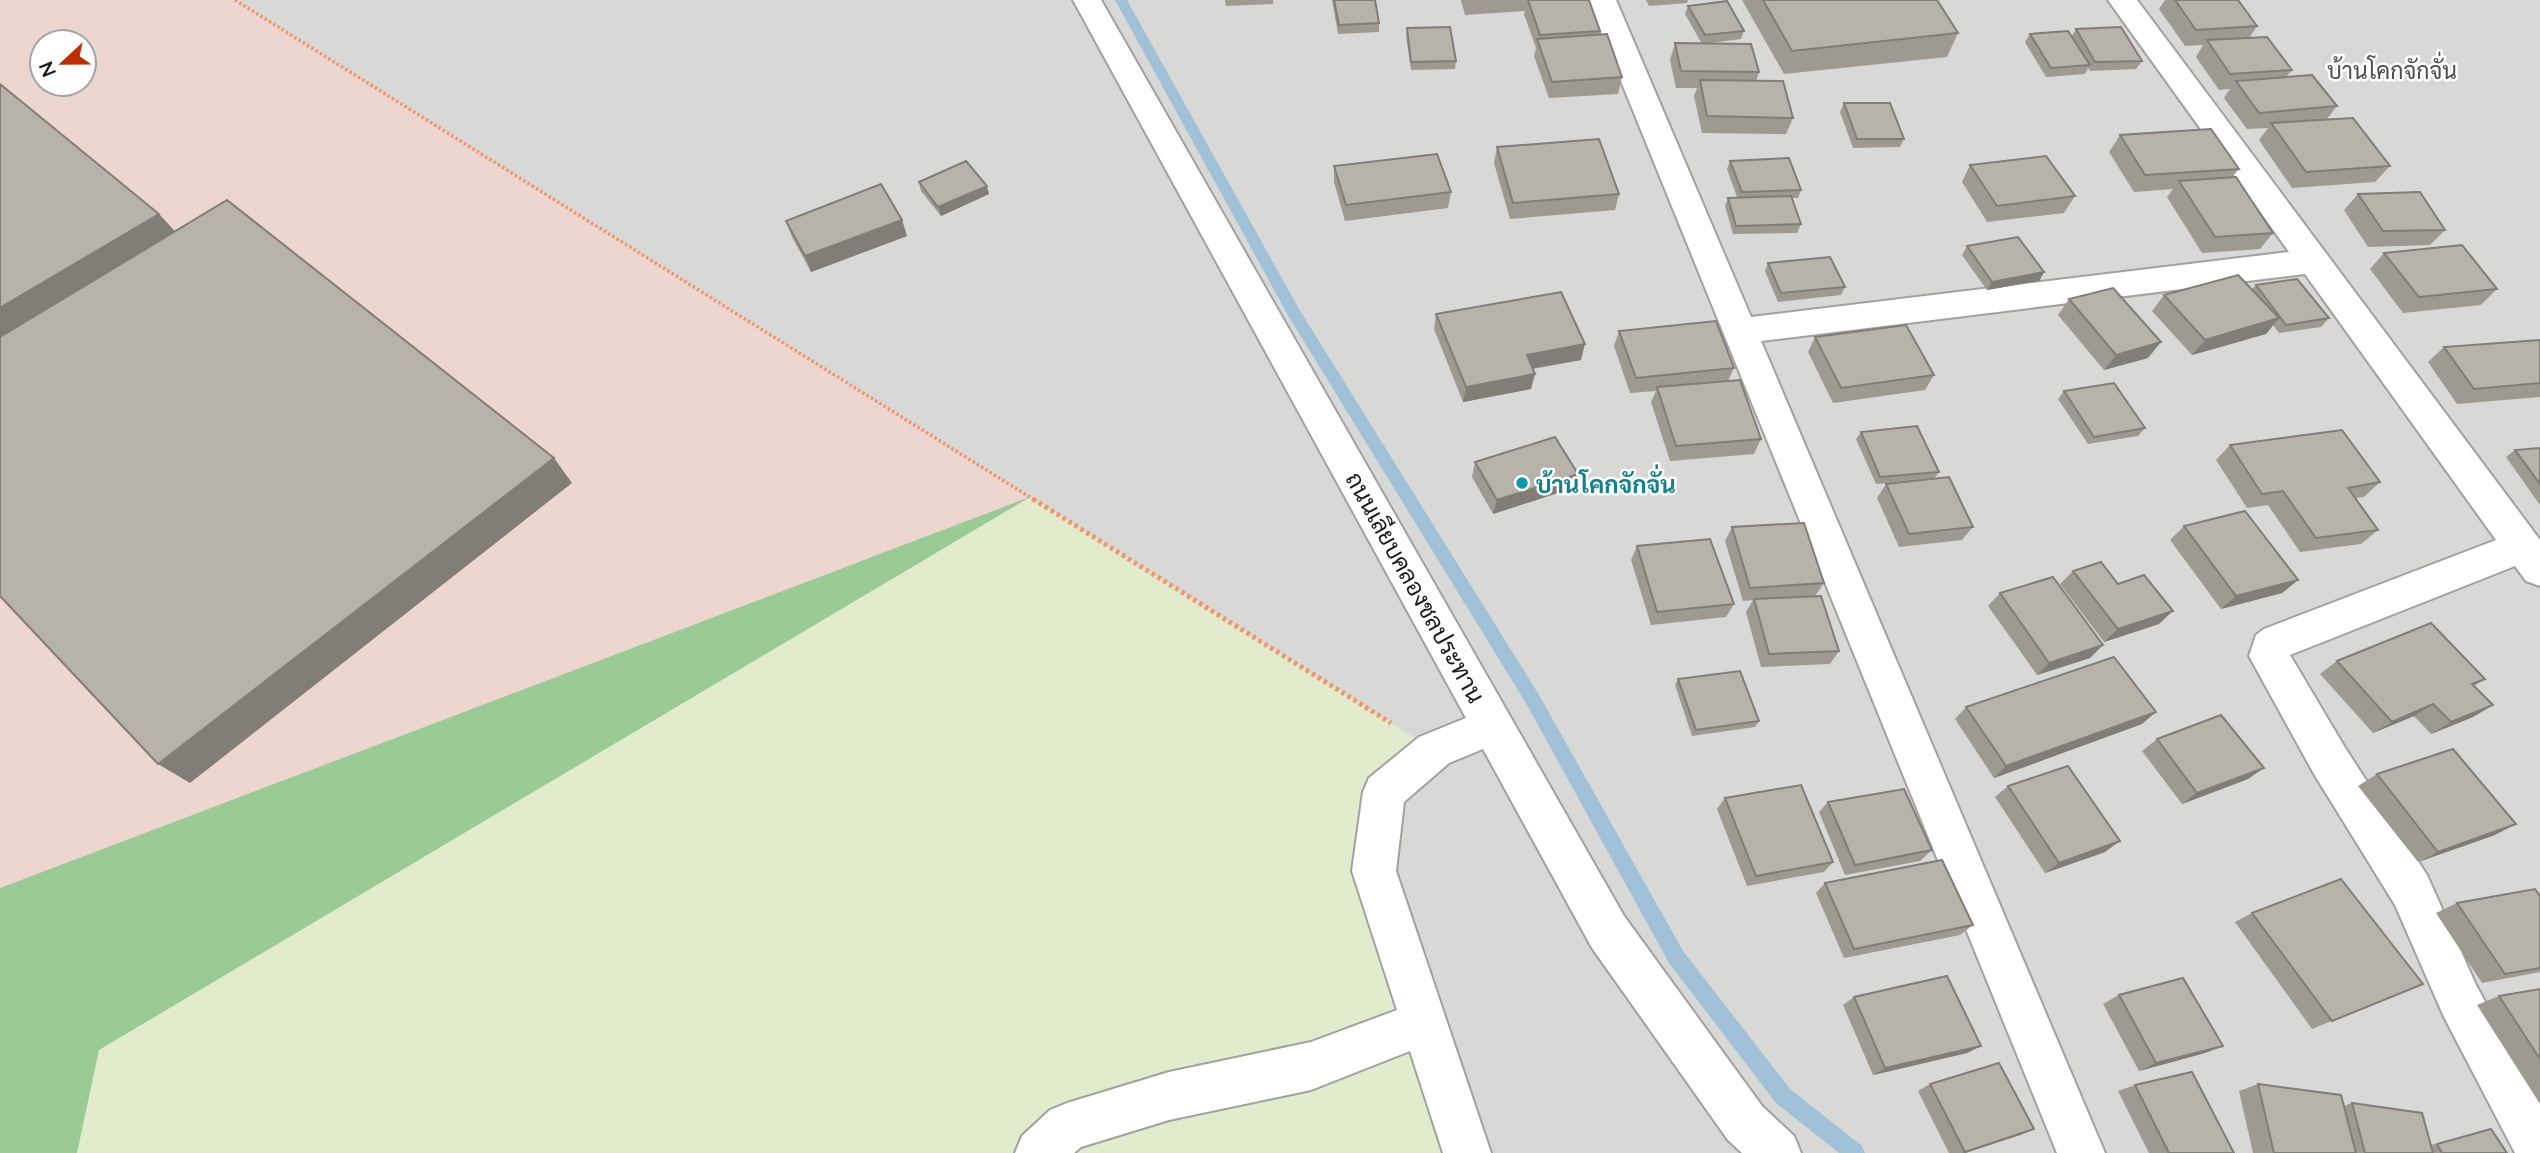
<svg xmlns="http://www.w3.org/2000/svg" width="2540" height="1153" viewBox="0 0 2540 1153" font-family="Lato,Sarabun,sans-serif">
	<style>
		.residential { fill: #d8d8d7 }
		.commercial { fill: #edd6cf; fill-rule: evenodd }
		.farmland { fill: #e2ebcb }
		.forest { fill: #9acb95 }
		.lines { fill: none; stroke-linecap: round; stroke-linejoin: round }
		.stream { fill: #a1c1d9; fill-rule: evenodd }
		.minor-casing { stroke: #a1a1a1; stroke-width: 4 }
		.path-far1 { stroke: #f59468; stroke-width: 3.5; stroke-dasharray: 2.5 2.5; stroke-linecap: butt }
		.path { stroke: #f59468; stroke-width: 5; stroke-dasharray: 3.5 3.5; stroke-linecap: butt }
		.minor { fill: #fff; fill-rule: evenodd }
		.wall { fill: #9e9a92 }
		.shaded-wall { fill: #817d77 }
		.building { fill: #b8b3aa; stroke: #817d77; stroke-width: 2 }
		.culture-dot { fill: #0f9aa8; stroke: #fff; stroke-width: 2.5 }
		.labels { text-anchor: middle; dominant-baseline: central; stroke-width: 5; stroke-linejoin: round; paint-order: stroke }
		.far-quarter-label { font-size: 23px; fill: #4d4d4d; stroke: #fff }
		.culture-label { font-size: 24px; font-weight: bold; fill: #0d838f; stroke: #fff; text-anchor: start }
		.street-label { font-size: 24px; fill: #1a1a1a; stroke: #fff }
	</style>
	<rect width="100%" height="100%" fill="#eceae0"/>
	<path class="residential" d="M235 0H2540V1153H1467Z"/>
	<path class="commercial" d="M0 0H235L1030 497 0 888ZM42 42H84V84H42Z"/>
	<path class="farmland" d="M1030 497 1434 750 1384 792 1374 871 1467 1153H77L99 1050Z"/>
	<path class="forest" d="M1030 497 99 1050 77 1153H0V888Z"/>
	<g class="lines">
		<path class="stream" d="M1115 0H1127L1299 309 1539 695 1683 951 1790 1089 1862 1146 1865 1153H1839L1776 1103 1669 963 1527 705 1289 317Z"/>
		<defs>
			<path id="minor" d="M1073 0H1101L1624 916 1762 1106 1794 1136 1801 1153H1742L1728 1140 1592 948 1483 749 1449 763 1404 802 1396 871 1491 1153H1443L1410 1051 1311 1090 1169 1120 1081 1147 1074 1153H1015L1022 1136 1050 1110 1067 1103 1169 1072 1311 1042 1397 1010 1352 871 1363 792 1369 778 1419 737 1466 718Z
				M1588 0H1616L1751 317 2289 252 2108 0H2137L2540 540V586L2526 581 2515 566 2290 655 2344 746 2427 875 2476 985 2540 1102V1153H2515L2444 1017 2395 905 2314 774 2249 656 2256 635 2264 629 2496 540 2305 274 1761 341 2105 1153H2057Z"/>
		</defs>
		<use href="#minor" class="minor-casing"/>
		<path class="path-far1" d="M235 0 1036 501"/>
		<path class="path" d="M1033 499 1391 723"/>
		<use href="#minor" class="minor"/>
	</g>
	<path class="wall" d="M1225 0H1273V4L1226 6Z
		M1332 0H1375L1379 23V32L1338 34Z
		M1461 0H1589L1600 31 1599 35 1622 77 1618 94 1549 98 1534 56 1536 48 1524 14 1525 11 1465 15Z
		M1646 0H1688L1687 3 1649 6Z
		M1742 0H1937L1958 33 1947 57 1784 74Z
		M2165 0H2238L2257 26 2249 38 2292 70 2286 77 2337 106 2326 120 2390 166 2375 182 2292 188 2259 140 2268 128 2247 129 2224 98 2230 89 2219 90 2196 57 2203 45 2185 46 2159 9Z
		M1688 6 1744 31 1741 39 1703 44 1759 72 1756 81 1793 118 1786 134 1702 133 1694 96 1697 88H1676L1670 60 1675 43 1702 44 1685 14Z
		M1407 28 1456 61 1455 69 1411 70 1406 36Z
		M2076 29 2142 61 2136 69 2090 71 2088 68 2085 74 2046 77 2025 42 2030 34 2072 36Z
		M1844 103 1904 139 1900 147 1853 148 1840 112Z
		M2120 135 2239 169 2232 177 2273 233 2260 249 2202 253 2167 197 2173 189 2134 192 2109 152Z
		M1497 147 1619 194 1615 210 1510 219 1494 163Z
		M1730 161 1801 190 1798 198H1792L1801 224 1797 233 1733 234 1725 206 1728 198 1737 197 1727 169Z
		M1970 165 2075 196 2064 213 1987 222 1962 182Z
		M1334 166 1451 192 1448 208 1345 221 1334 182Z
		M919 182 989 194 941 216 921 191Z
		M2358 194 2445 230 2430 245 2368 247 2344 210Z
		M902 220 907 236 811 272 792 237 786 221Z
		M1967 246 2044 272 2039 281 1987 290 1962 255Z
		M2384 253 2497 289 2481 305 2403 313 2370 269Z
		M1768 263 1845 287 1841 295 1778 302 1765 271Z
		M2256 285 2329 318 2321 327 2279 333 2273 325 2266 334 2192 355 2152 311 2164 295 2252 289Z
		M2069 299 2148 358 2104 370 2058 315Z
		M1436 314 1581 360 1533 369 1531 389 1463 402 1434 329Z
		M1619 331 1734 368 1728 381 1761 439 1754 454 1670 461 1651 402 1656 391 1630 393 1614 346Z
		M1815 337 1934 375 1925 390 1833 403 1808 352Z
		M2540 340V397L2457 404 2428 362 2444 347Z
		M2064 391 2145 428 2138 436 2088 444 2058 399Z
		M1861 432 1939 472 1934 479 1973 527 1962 540 1899 547 1877 498 1886 484 1906 482 1876 484 1856 439Z
		M2230 445 2380 482 2364 497 2355 498 2378 530 2361 544 2300 552 2268 505 2247 508 2216 460Z
		M2540 448V505L2506 457 2515 450Z
		M1475 462 1573 488 1493 514 1472 477Z
		M2184 526 2298 580 2282 593 2221 609 2170 540Z
		M1732 527 1824 583 1815 596 1839 651 1830 664 1761 667 1746 612 1753 600 1743 601 1725 541Z
		M1637 546 1734 604 1726 617 1651 625 1631 560Z
		M2073 571 2118 584 2159 624 2104 642 2060 584Z
		M2000 593 2090 658 2037 675 1988 606Z
		M2337 661 2485 679 2474 686 2493 705 2473 717 2431 734 2414 716 2373 733 2320 674Z
		M1678 679 1759 721 1755 727 1692 736 1675 685Z
		M1966 707 2142 724 1994 778 1955 719Z
		M2157 739 2248 779 2182 804 2142 751Z
		M2377 774 2495 835 2418 862 2358 786Z
		M2008 786 2105 852 2045 873 1995 797Z
		M1725 798 1833 862 1824 872 1747 886 1717 809Z
		M1828 802 1932 850 1920 861 1845 875 1819 812Z
		M1825 883 1973 925 1960 935 1844 958 1816 893Z
		M2540 896V972L2482 983 2436 913 2457 903Z
		M2252 913 2423 984 2312 1029 2235 922Z
		M2540 989V1104L2477 1005 2499 996Z
		M2119 995 2223 1046 2205 1053 2139 1071 2103 1004Z
		M1854 997 1981 1046 1967 1053 1873 1075 1843 1005Z
		M1930 1084 2034 1129 2020 1135 1965 1153H1949L1918 1091Z
		M2258 1084 2344 1106 2352 1103 2431 1145 2491 1129 2507 1153H2253L2239 1091Z
		M2135 1085 2234 1153H2149L2118 1091Z"/>
	<path class="shaded-wall" d="M987 186 989 194 941 216 938 207Z
		M159 214 184 241 0 354V308Z
		M902 220 907 236 811 272 805 256Z
		M2044 272 2039 281 1987 290 1992 282Z
		M2279 318 2266 334 2192 355 2205 340Z
		M2161 342 2148 358 2104 370 2116 355Z
		M1585 344 1581 360 1523 370 1527 355Z
		M1535 374 1531 389 1463 402 1466 387Z
		M554 458 572 483 190 783 158 764Z
		M1578 474 1573 488 1493 514 1497 500Z
		M2298 580 2282 593 2221 609 2236 596Z
		M2173 611 2159 624 2104 642 2118 629Z
		M2103 645 2090 658 2037 675 2049 663Z
		M2433 704 2414 716 2373 733 2392 722Z
		M2493 705 2473 717 2431 734 2451 722Z
		M2156 712 2142 724 1994 778 2006 766Z
		M2264 768 2248 779 2182 804 2197 793Z
		M2516 824 2495 835 2418 862 2438 852Z
		M2120 841 2105 852 2045 873 2059 863Z
		M1981 1046 1967 1053 1873 1075 1885 1068Z
		M2223 1046 2205 1053 2139 1071 2156 1063Z
		M2034 1129 2020 1135 1965 1153H1962Z"/>
	<path class="building" d="M1334 0H1375L1379 23 1339 25Z
		M1528 0H1589L1600 31 1540 35Z
		M1763 0H1937L1958 33 1792 51Z
		M2175 0H2238L2257 26 2196 30Z
		M1727 1 1744 31 1705 35 1688 6Z
		M1450 27 1456 61 1411 62 1407 28Z
		M2121 27 2142 61 2095 62 2076 29Z
		M2068 31 2090 65 2051 68 2030 34Z
		M1607 34 1622 77 1552 82 1537 39Z
		M2267 37 2292 70 2230 74 2207 40Z
		M1675 43 1751 44 1759 72 1681 71Z
		M2312 75 2337 106 2259 113 2236 81Z
		M1700 80 1783 81 1793 118 1707 116Z
		M0 84 159 214 0 308Z
		M1844 103H1890L1904 139H1857Z
		M2353 118 2390 166 2306 172 2271 123Z
		M2211 129 2239 169 2145 175 2120 135Z
		M1599 139 1619 194 1513 203 1497 147Z
		M1437 154 1451 192 1346 205 1334 166Z
		M2046 156 2075 196 1997 206 1970 165Z
		M1789 158 1801 190 1742 192 1730 161Z
		M966 161 987 186 938 207 919 182Z
		M2236 177 2273 233 2215 237 2179 181Z
		M881 184 902 220 805 256 786 221Z
		M2420 192 2445 230 2383 231 2358 194Z
		M1791 196 1801 224 1736 226 1728 198Z
		M227 200 554 458 158 764 0 596V337Z
		M2018 237 2044 272 1992 282 1967 246Z
		M2462 245 2497 289 2419 297 2384 253Z
		M1830 257 1845 287 1781 293 1768 263Z
		M2238 275 2279 318 2205 340 2164 295Z
		M2297 279 2329 318 2286 325 2256 285Z
		M2113 288 2161 342 2116 355 2069 299Z
		M1561 292 1585 344 1527 355 1535 374 1466 387 1436 314Z
		M1716 321 1734 368 1636 378 1619 331Z
		M1906 325 1934 375 1841 388 1815 337Z
		M2540 340V383L2474 389 2444 347Z
		M1740 380 1761 439 1676 446 1657 387Z
		M2114 383 2145 428 2094 437 2064 391Z
		M1917 426 1939 472 1880 477 1861 432Z
		M2342 430 2380 482 2348 488 2378 530 2316 538 2283 491 2262 494 2230 445Z
		M1555 437 1578 474 1497 500 1475 462Z
		M2540 448V484L2515 450Z
		M1949 477 1973 527 1909 534 1886 484Z
		M2245 511 2298 580 2236 596 2184 526Z
		M1804 523 1824 583 1750 588 1732 527Z
		M1710 539 1734 604 1657 612 1637 546Z
		M2101 562 2118 584 2144 575 2173 611 2118 629 2073 571Z
		M2053 577 2103 645 2049 663 2000 593Z
		M1821 596 1839 651 1769 654 1754 599Z
		M2431 623 2485 679 2472 684 2493 705 2451 722 2433 704 2392 722 2337 661Z
		M2114 657 2156 712 2006 766 1966 707Z
		M1740 671 1759 721 1696 730 1678 679Z
		M2221 715 2264 768 2197 793 2157 739Z
		M2453 749 2516 824 2438 852 2377 774Z
		M2068 766 2120 841 2059 863 2008 786Z
		M1801 785 1833 862 1756 876 1725 798Z
		M1904 789 1932 850 1855 865 1828 802Z
		M1942 860 1973 925 1854 949 1825 883Z
		M2341 879 2423 984 2332 1021 2252 913Z
		M2535 889 2540 896V968L2505 974 2457 903Z
		M1947 976 1981 1046 1885 1068 1854 997Z
		M2183 978 2223 1046 2156 1063 2119 995Z
		M2540 989V1059L2499 996Z
		M1999 1063 2034 1129 1965 1152 1930 1084Z
		M2192 1072 2234 1153H2169L2135 1085Z
		M2258 1084 2341 1095 2356 1153H2274Z
		M2352 1103 2422 1113 2433 1153H2365Z
		M2491 1129 2507 1153H2442L2437 1144Z"/>
	<circle class="culture-dot" cx="1522" cy="483" r="7"/>
	<g class="labels">
		<g class="far-quarter-label">
			<text x="2392" y="70">บ้านโคกจักจั่น</text>
		</g>
		<g class="culture-label">
			<text x="1536" y="483">บ้านโคกจักจั่น</text>
		</g>
		<g class="street-label">
			<text transform="translate(1416 587) rotate(61)">ถนนเลียบคลองชลประทาน</text>
		</g>
	</g>
	<g transform="translate(63 63) rotate(248)"><circle r="33" fill="#ffffff" stroke="#a3a3a3" stroke-width="2"/>
	<path d="M0-5L12 26L0 18L-12 26Z" fill="#bf2c05"/>
	<text y="-10" font-size="19" font-weight="bold" text-anchor="middle" fill="#1a1a1a">N</text>
	</g>
</svg>
